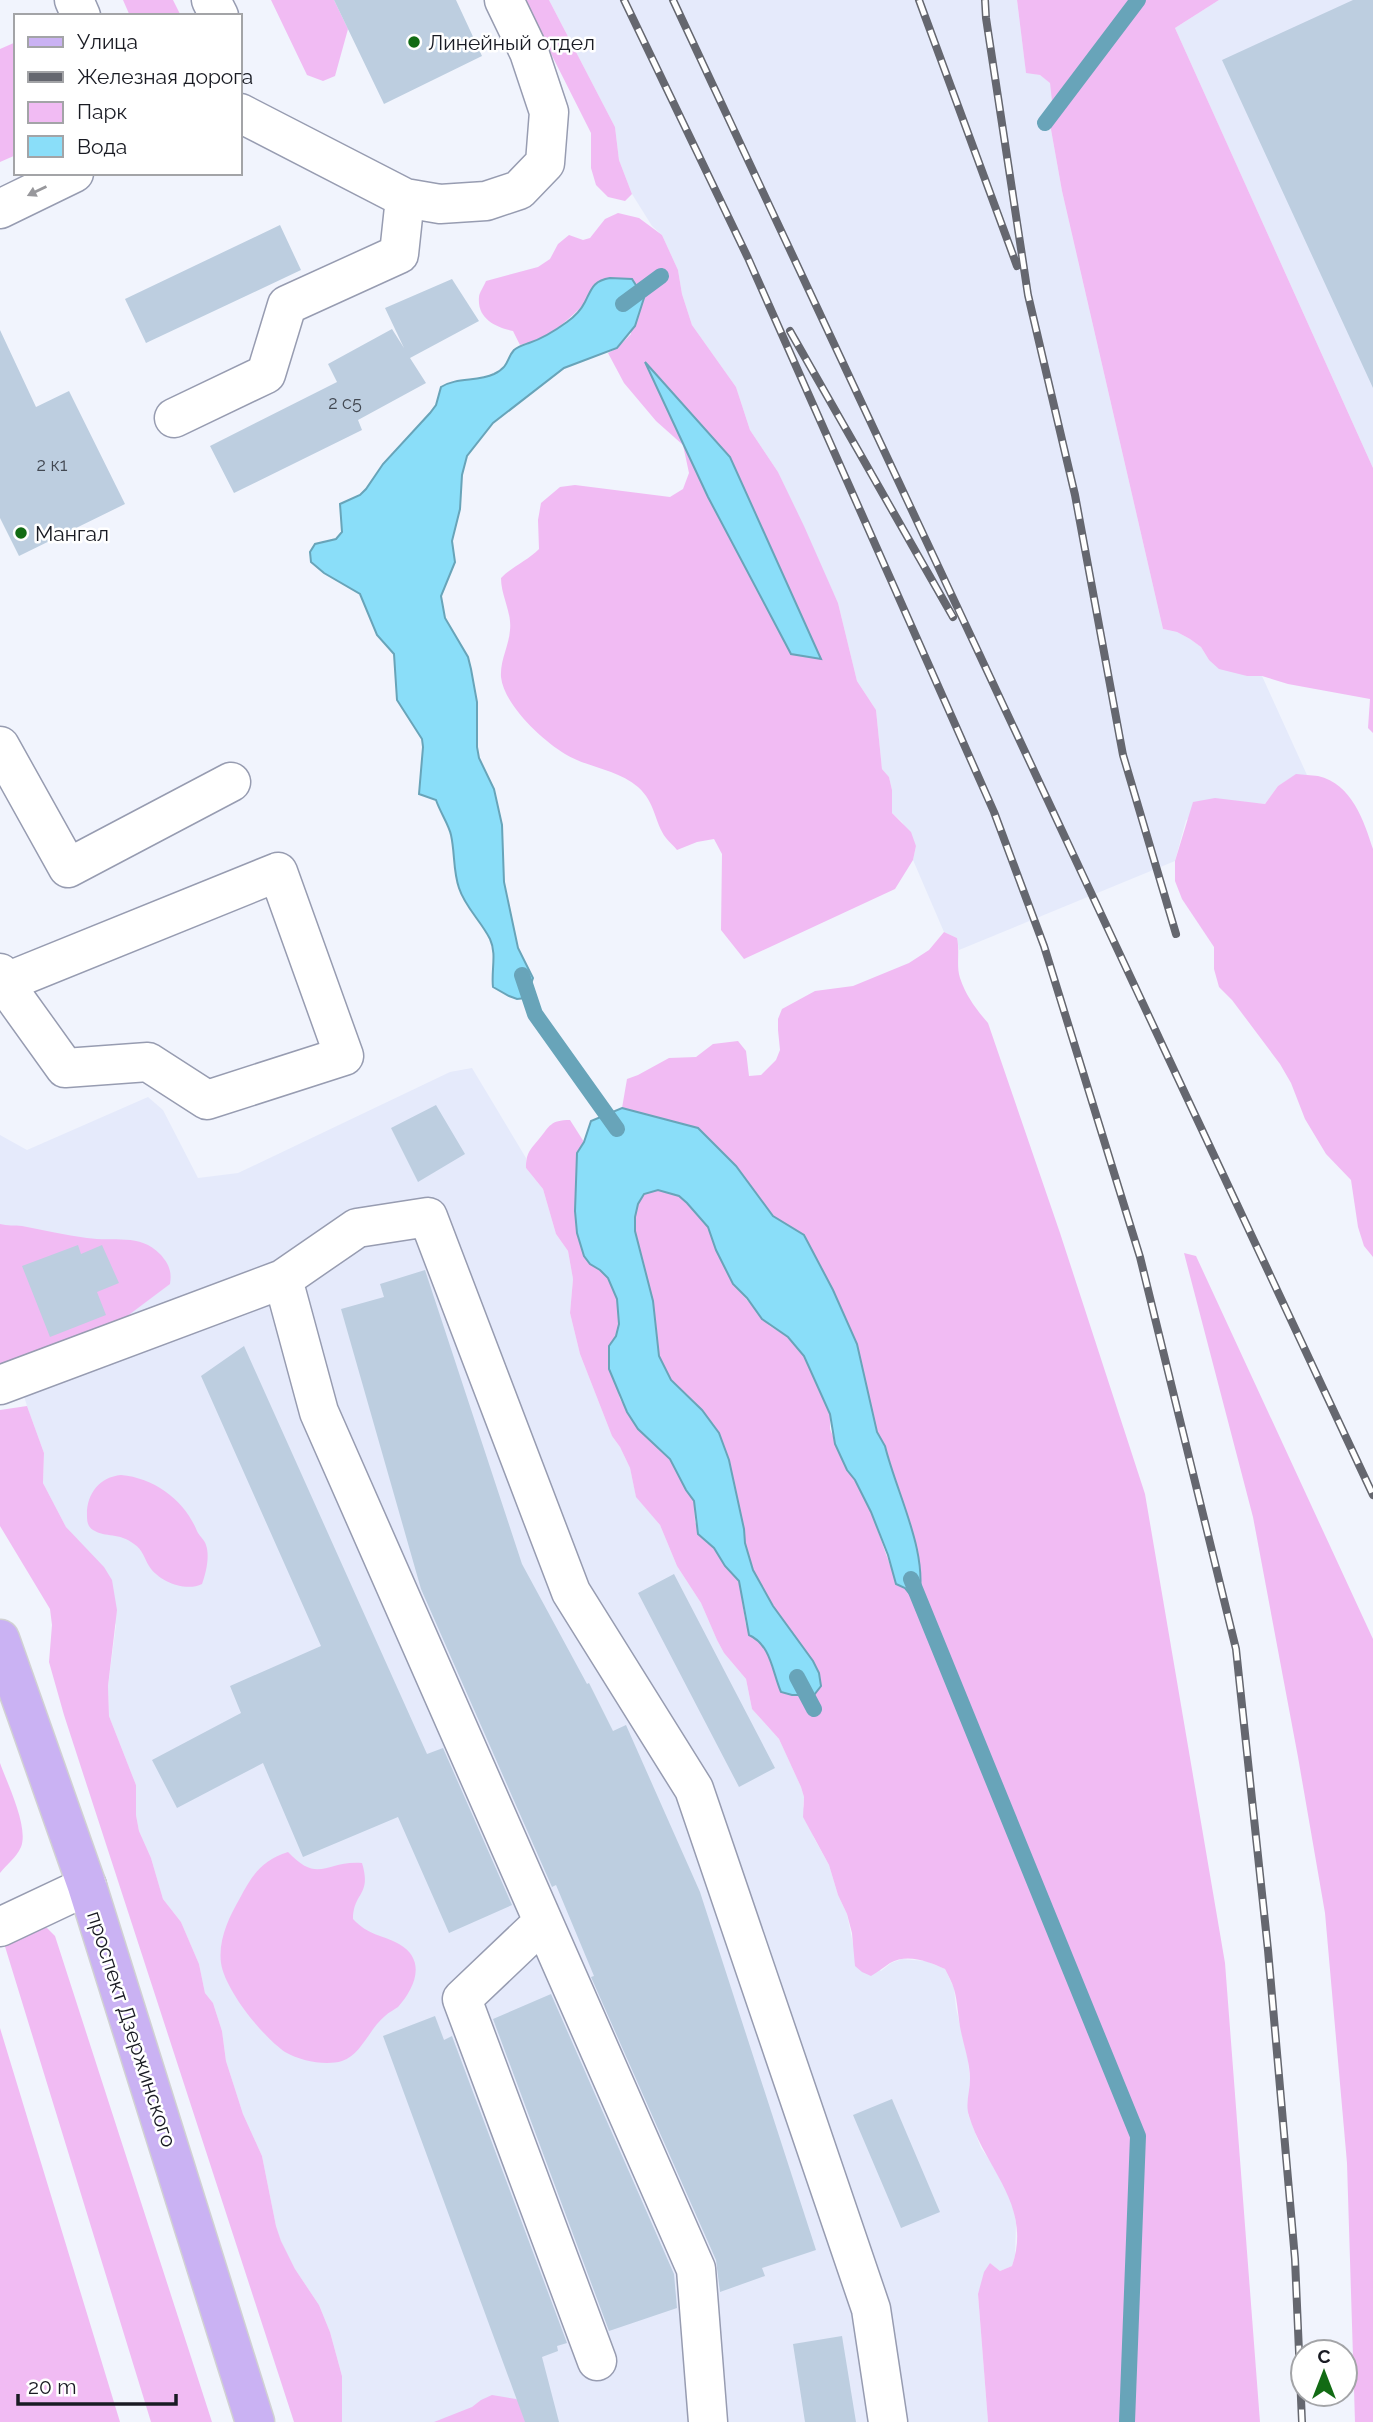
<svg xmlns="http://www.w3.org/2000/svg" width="1373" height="2422" viewBox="0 0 1373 2422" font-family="Raleway,sans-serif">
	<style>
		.built { fill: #e5eafb }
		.green { fill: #f1bbf3 }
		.water { fill: #8adef9; stroke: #68a4b9; stroke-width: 2 }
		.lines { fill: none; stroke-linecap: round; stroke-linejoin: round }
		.stream { stroke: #68a4b9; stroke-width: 16 }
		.building { fill: #bdcee0 }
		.minor-casing { stroke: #979cb1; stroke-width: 41 }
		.major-casing { stroke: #d1d1d3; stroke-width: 41 }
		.minor { stroke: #fff; stroke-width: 38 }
		.major { stroke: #cab2f3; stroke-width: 38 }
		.rail-casing { stroke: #65676f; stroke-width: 8 }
		.rail { stroke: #fff; stroke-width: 5; stroke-dasharray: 16; stroke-linecap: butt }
		.oneway { fill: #98989c }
		.poi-dot { fill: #126b14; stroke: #fff; stroke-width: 2.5 }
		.labels { text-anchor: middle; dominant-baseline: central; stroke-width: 5; stroke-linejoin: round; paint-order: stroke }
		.number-label { font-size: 18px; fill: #424852 }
		.poi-label { font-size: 21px; fill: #191b23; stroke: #fff; text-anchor: start }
		.street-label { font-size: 21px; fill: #191b23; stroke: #fff }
	</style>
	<rect width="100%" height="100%" fill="#f1f4fd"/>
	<path class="built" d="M549 0H1017L1026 72 1040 75 1050 82 1053 95 1050 124 1062 191 1163 629 1177 632 1190 639 1201 647 1209 660 1247 676H1262L1307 775H1296L1278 786 1265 804 1241 802 1186 820 1175 861 959 950 957 938 944 932 913 860 916 846 902 822 892 813V790L889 777 882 769 876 710 857 681 838 603 778 472 750 430 736 387 692 325 682 294 678 270 662 235 652 226 632 194 619 160 615 127Z
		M1219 0H1373V468L1175 28Z
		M472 1068 526 1158V1168L543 1189 556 1234 568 1251 573 1279 570 1313 580 1354 612 1436 620 1447 630 1468 636 1496 660 1525 677 1566 701 1603 717 1640 724 1653 746 1679 752 1709 779 1739 801 1787 804 1797 803 1806 814 1838 829 1865 838 1895 847 1914 853 1944 881 1971 891 1963 902 1959 926 1961 945 1969 954 1988 956 2008 968 2060 970 2079 968 2114 981 2148 993 2165 1012 2202 1016 2223 1015 2256 1012 2266 1000 2271 990 2263 978 2294 988 2422H342V2376L330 2332 319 2305 295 2269 281 2242 276 2226 262 2156 243 2114 226 2061 222 2031 213 2003 205 1993 199 1964 181 1922 163 1899 151 1858 139 1831 136 1815V1785L109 1716 108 1686 116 1625 85 1549 66 1527 43 1483 44 1453 27 1406 0 1318V1135L27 1150 148 1097 163 1110 198 1178 238 1173 450 1072Z"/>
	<path class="green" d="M123 0H173L181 16H130Z
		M271 0H334L348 29 335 76 323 81 307 75Z
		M524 0H549L615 127 619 160 632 194 625 201 608 197 596 185 591 168V133Z
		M1017 0H1219L1175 28 1373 468V733L1368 728 1370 699 1288 684 1262 676H1247L1219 669 1209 660 1201 647 1190 639 1177 632 1163 629 1062 191 1050 124 1053 110 1050 83 1040 75 1026 73Z
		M16 42V155L0 162V49Z
		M618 213 639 218 662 235 678 270 682 294 692 325 736 387 750 430 778 472 804 526 838 603 857 681 876 710 882 769 889 777 892 790V813L911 832 916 846 913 860 895 889 744 959 721 930 722 854 714 839 697 842 677 850C674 846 669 842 666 838 654 822 656 803 638 787 617 769 588 768 565 754 542 740 504 705 501 677 500 660 509 646 510 630 512 612 501 596 501 578 513 566 527 561 539 549L538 520 541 503 560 487 575 485 670 497 683 489 689 473 683 445 656 421 624 383 608 353 617 348 631 334 621 278C609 286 594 294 584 304 566 323 546 339 520 345L513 331C496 327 477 319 479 297 479 293 484 286 486 281L538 267 550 259 558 244 569 235 583 240 590 238 605 219Z
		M1296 774C1303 775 1311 775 1318 776 1352 784 1364 821 1373 849V1257L1364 1246 1358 1227 1351 1180 1326 1154 1305 1119 1291 1083 1280 1064 1232 1000 1219 987 1214 969V947L1182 899 1175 881V861L1193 802 1215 798 1265 804 1278 786Z
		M944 932 957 938C960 951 956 966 960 978 966 996 976 1009 988 1023L1060 1233 1145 1494 1225 1963 1260 2422H988L978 2294 984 2272 990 2263 1000 2271 1012 2266C1033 2205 985 2169 969 2116 965 2104 970 2091 970 2079 970 2064 965 2050 962 2036 958 2021 958 2002 954 1989 952 1982 948 1975 945 1969 929 1962 908 1953 890 1963 884 1967 878 1972 871 1976L862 1972 855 1966 852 1933 847 1914 838 1895 829 1865 803 1817 804 1797 801 1787 779 1739 752 1709 746 1679 724 1653 717 1640 701 1603 677 1566 660 1525 636 1497 630 1468 620 1447 612 1436 580 1354 570 1313 573 1279 568 1251 556 1234 543 1189 526 1168C526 1153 530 1150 539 1139 550 1126 550 1120 570 1120L584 1142 577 1153 575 1211 590 1264 601 1270 609 1278 617 1299 619 1324 616 1336 609 1347 608 1358 609 1369 614 1378 620 1399 638 1429 670 1459 686 1490 694 1501 695 1522 705 1541 714 1548 725 1566 739 1581 746 1625 765 1648 781 1691 813 1661 773 1606 753 1570 745 1543 744 1529 729 1460 719 1433 711 1421 693 1400 671 1380 659 1356 653 1301 635 1231V1217L638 1204 644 1194 657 1190 679 1196 687 1203 708 1227 716 1250 733 1284 770 1326 788 1337 804 1356 830 1414V1429L847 1470 855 1480 871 1512 890 1565 911 1597 921 1579 917 1549 885 1446 877 1432 857 1344 805 1235 773 1216 736 1166 698 1128 622 1108 627 1079 638 1075 669 1058 696 1057 713 1044 738 1041 746 1051 749 1076 761 1075 776 1060 780 1050 778 1030V1019L782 1009 815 991 853 986 909 963 929 950Z
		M0 1224C7 1226 15 1225 22 1226 44 1230 65 1235 87 1238 113 1242 140 1233 160 1254 169 1264 172 1271 170 1284L126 1317 0 1372Z
		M1184 1253 1196 1256 1373 1639V2422H1355L1347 2163 1325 1913 1298 1757 1253 1517Z
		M27 1406 44 1453 43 1483 66 1527 104 1567 112 1580 117 1610 108 1686 109 1716 136 1785V1815L139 1831 151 1858 163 1899 181 1922 199 1964 205 1993 213 2003 222 2031 226 2061 243 2114 262 2156 276 2226 281 2241 295 2269 319 2305 330 2332 342 2376V2422H294L64 1715 49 1662 52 1625 50 1609 0 1526V1410Z
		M121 1475C155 1478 185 1501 197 1531 199 1536 205 1540 206 1545 210 1556 206 1573 202 1584 186 1592 159 1582 149 1566 144 1558 143 1550 134 1544 119 1532 106 1538 93 1530 88 1527 87 1522 87 1516 86 1495 99 1477 121 1475Z
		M0 1763C7 1783 29 1827 21 1847 16 1858 7 1864 0 1873Z
		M288 1852C319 1885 326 1860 362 1863 372 1896 353 1892 353 1919 369 1936 381 1934 399 1944 427 1960 415 1988 398 2007 394 2010 389 2012 385 2016 369 2029 362 2054 342 2061 326 2066 300 2061 285 2052 262 2036 225 1990 221 1963 218 1940 229 1917 240 1898 252 1875 262 1860 288 1852Z
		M35 1926 47 1928 55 1936 212 2422H151L3 1940Z
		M0 2028 120 2422H0Z
		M492 2395 516 2399 537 2411 539 2422H434L472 2407 481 2400Z"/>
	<path class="water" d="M610 278 632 279 644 298 635 326 617 348 564 368 493 423 467 456 462 475 460 509 452 541 455 562 441 596 445 618 468 657 471 669 477 702V747L479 758 494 789 502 825 504 882 518 948 533 978 526 998 517 999 509 996 493 987C491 971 497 954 490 939 481 921 465 907 459 888 453 871 455 853 451 835 449 825 440 812 436 800L419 794 423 747 422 739 397 700 394 654 377 635 360 594 324 573 311 562 310 552 315 544 336 539 342 532 340 504 360 495 366 489 383 464 430 413 436 405 441 387C457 377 477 382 494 374 510 366 506 359 514 350 519 346 523 345 529 343 541 339 556 330 567 322 574 317 581 310 585 302 592 288 593 281 610 278Z
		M645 362 730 457 821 659 791 654 708 497Z
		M622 1108 698 1128 736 1166 773 1216 804 1235 833 1290 857 1344 877 1432 885 1446C897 1495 930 1554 918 1604L905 1588 896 1584 888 1555 871 1512 855 1480 847 1470 835 1444 830 1414 804 1356 788 1337 762 1319 747 1298 733 1284 716 1250 708 1227 687 1203 679 1196 658 1190 644 1194 638 1204 635 1217V1231L653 1301 659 1356 671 1380 702 1410 719 1433 729 1460 744 1529 745 1543 753 1570 773 1606 813 1661 819 1673 821 1686 814 1695H792L781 1692C772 1671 771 1645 749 1635L739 1581 725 1566 714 1548 698 1534 694 1501 686 1490 670 1459 638 1429 627 1412 609 1369V1346L616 1336 619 1324 617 1299 608 1278 600 1270 590 1264 584 1256 577 1233 575 1211 577 1153 584 1142 591 1121Z"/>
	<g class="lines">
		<path class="stream" d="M1045 123 1138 0
			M623 304 661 276
			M522 975 535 1014 617 1129
			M911 1579 1138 2136 1127 2422
			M797 1677 814 1709"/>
	</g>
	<path class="building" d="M334 0H456L482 56 384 104Z
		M1353 0H1373V388L1222 60Z
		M280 225 301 270 146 343 125 299Z
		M452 279 479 321 410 358 426 383 358 420 362 430 234 493 210 446 337 382 328 364 392 329 404 348 385 308Z
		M0 330 36 407 69 391 125 504 19 556 0 518Z
		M436 1105 465 1154 418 1182 391 1128Z
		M78 1245 81 1254 102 1245 119 1283 97 1292 106 1315 50 1337 22 1266Z
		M425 1270 522 1564 587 1684 589 1683 613 1731 626 1725 700 1892 816 2250 762 2268 765 2276 720 2292 716 2260 591 1977 594 1976 556 1885 552 1887 421 1589 341 1309 384 1297 380 1284Z
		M244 1346 427 1754 443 1748 512 1905 449 1933 398 1817 303 1857 263 1763 177 1808 152 1760 241 1713 230 1686 321 1646 201 1376Z
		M674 1574 775 1768 739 1787 638 1593Z
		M551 1994 674 2274 677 2308 609 2331 493 2019Z
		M435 2016 444 2040 452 2036 567 2343 557 2346 558 2351 542 2357 559 2422H525L383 2036Z
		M892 2099 940 2212 901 2228 853 2115Z
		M842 2336 856 2422H805L793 2344Z"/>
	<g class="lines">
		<defs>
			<path id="minor" d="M74 0 81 16
				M211 0 219 16
				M240 113 405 198 440 204 486 201 519 190 545 163 549 112 529 52 504 0
				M0 209 74 173
				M174 418 266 374 287 305 399 254 405 198
				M0 746 68 868 231 782
				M0 973 4 983 65 1068 148 1062 207 1100 344 1056 278 872 4 983
				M283 1279 319 1412 696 2269 708 2422
				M0 1385 283 1279 357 1228 428 1217 571 1592 694 1789 871 2309 888 2422
				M543 1922 462 1999 597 2361
				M0 1927 87 1886"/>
			<path id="major" d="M0 1639 87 1886 255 2422"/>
		</defs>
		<use href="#minor" class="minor-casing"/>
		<use href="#major" class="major-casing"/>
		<use href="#minor" class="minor"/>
		<use href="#major" class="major"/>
		<defs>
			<path id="rail" d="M624 0 748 258 994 812 1044 946 1140 1257 1236 1649 1268 1950 1295 2259 1302 2422
				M673 0 1373 1495
				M919 0 1017 266
				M985 0 986 18 1028 295 1075 495 1123 755 1176 934
				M790 331 953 617"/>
		</defs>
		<use href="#rail" class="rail-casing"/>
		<use href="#rail" class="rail"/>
	</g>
	<defs><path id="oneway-solid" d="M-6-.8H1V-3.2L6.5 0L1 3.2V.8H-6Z" transform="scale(1.75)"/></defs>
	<use class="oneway" href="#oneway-solid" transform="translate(37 191) rotate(154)"/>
	<g class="poi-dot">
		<circle cx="414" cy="42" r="7"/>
		<circle cx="21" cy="533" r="7"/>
	</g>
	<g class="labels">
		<g class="number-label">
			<text x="345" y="402">2 с5</text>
			<text x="52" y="464">2 к1</text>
		</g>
		<g class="poi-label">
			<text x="428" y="42">Линейный отдел</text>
			<text x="35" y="533">Мангал</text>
		</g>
		<g class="street-label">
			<text transform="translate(132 2029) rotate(72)">проспект Дзержинского</text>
		</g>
	</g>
	<rect x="14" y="14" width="228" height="161" fill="#ffffff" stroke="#a3a4a7" stroke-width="2"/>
	<rect x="28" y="37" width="35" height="10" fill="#cab2f3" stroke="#a3a4a7" stroke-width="2"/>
	<text x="77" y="49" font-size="21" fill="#191b23">Улица</text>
	<rect x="28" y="72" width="35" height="10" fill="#65676f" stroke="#a3a4a7" stroke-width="2"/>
	<text x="77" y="84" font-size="21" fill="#191b23">Железная дорога</text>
	<rect x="28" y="102" width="35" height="21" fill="#f1bbf3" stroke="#a3a4a7" stroke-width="2"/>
	<text x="77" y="119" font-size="21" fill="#191b23">Парк</text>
	<rect x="28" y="136" width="35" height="21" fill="#8adef9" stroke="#a3a4a7" stroke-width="2"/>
	<text x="77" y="154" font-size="21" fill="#191b23">Вода</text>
	<g transform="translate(1324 2373)"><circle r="33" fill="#ffffff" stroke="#a3a4a7" stroke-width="2"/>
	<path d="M0-5L12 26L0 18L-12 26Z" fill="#126b14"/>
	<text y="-10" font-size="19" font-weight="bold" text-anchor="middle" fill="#191b23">С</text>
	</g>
	<path d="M18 2394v10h158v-10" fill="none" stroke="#191b23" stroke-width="3.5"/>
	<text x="28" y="2394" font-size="21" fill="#191b23" stroke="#ffffff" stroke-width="5" paint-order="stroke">20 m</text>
</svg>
